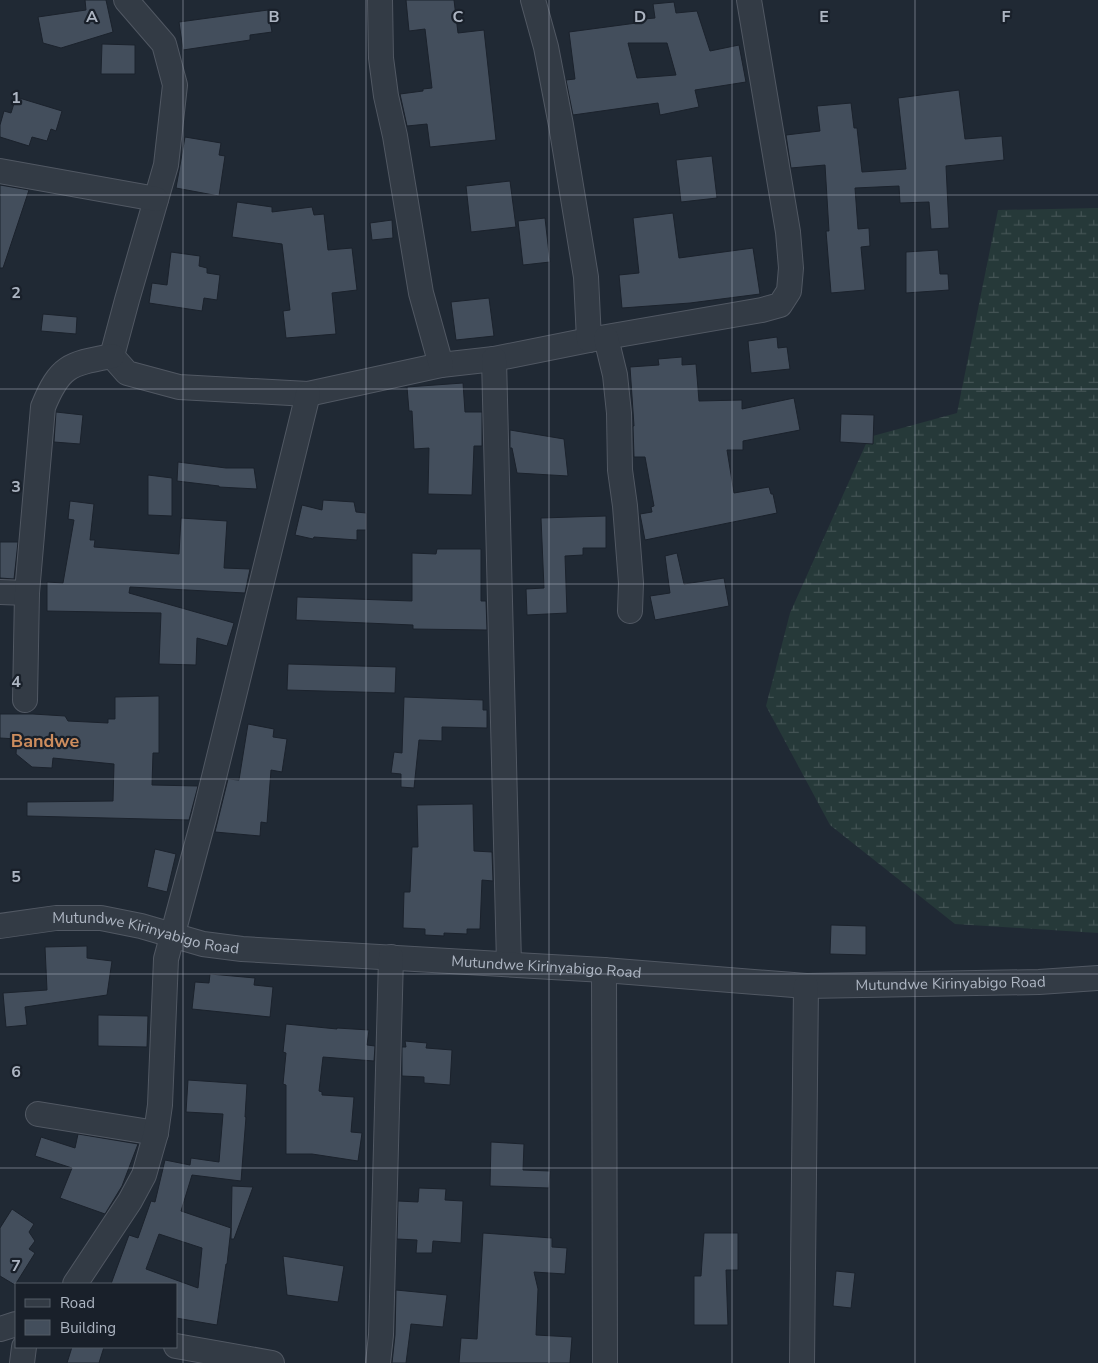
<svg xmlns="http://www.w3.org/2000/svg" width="1098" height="1363" viewBox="0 0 1098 1363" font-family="'Nunito Sans',sans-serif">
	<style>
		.wetland { fill: url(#wetland-marsh) }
		.building { fill: #434e5c; stroke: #1b222c; fill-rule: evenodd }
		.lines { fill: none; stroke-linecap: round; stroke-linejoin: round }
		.street-casing { stroke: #515863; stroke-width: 26 }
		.street { stroke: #333b45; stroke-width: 24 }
		.grid { fill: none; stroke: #adb5c2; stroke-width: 1; stroke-opacity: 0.55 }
		.labels { text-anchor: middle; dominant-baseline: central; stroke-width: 4.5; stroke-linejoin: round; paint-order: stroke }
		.street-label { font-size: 15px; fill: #adb5c2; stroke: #19202a }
		.quarter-label { font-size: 18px; font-weight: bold; fill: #cd8d5e; stroke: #19202a }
		.grid-label { font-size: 16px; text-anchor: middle; font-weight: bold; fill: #adb5c2; stroke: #19202a; stroke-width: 4.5; stroke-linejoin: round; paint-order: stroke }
	</style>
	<defs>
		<pattern id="wetland-marsh" width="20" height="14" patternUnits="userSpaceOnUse" patternTransform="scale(1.25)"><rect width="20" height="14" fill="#263939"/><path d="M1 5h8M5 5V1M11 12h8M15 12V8" fill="none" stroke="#435354"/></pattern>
	</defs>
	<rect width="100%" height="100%" fill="#202934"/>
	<path class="wetland" d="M1098 208V933L955 924 830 825 766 706 790 613 869 437 957 413 998 210Z"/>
	<path class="building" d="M85 0H106L113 32 61 48 43 43 38 17 86 10Z
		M406 0H454L458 33 484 30 496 140 430 147 427 124 407 126 400 94 423 91V89L432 88 425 29 409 31Z
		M674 2 676 13 697 11 710 51 739 45 746 82 695 90 699 107 660 115 658 103 573 115 566 80 575 79 569 32 644 22V19L655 18 653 4ZM628 43H667L676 75 637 78Z
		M268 10 272 32 250 35V40L183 50 179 22Z
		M102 44 135 45V74H101Z
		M959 90 965 139 1002 136 1004 160 946 166 949 228 931 229 929 202 900 203 899 186 855 188 858 229 869 228 870 246 861 247 865 290 831 293 826 231H829L825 165 791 168 786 135 820 131 817 106 851 103 854 128H857L862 172 906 169 898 98Z
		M16 97 62 111 56 131 51 129 47 141 32 137 29 146 0 137V125L4 111 11 113Z
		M185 137 221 143 219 155 225 156 219 196 176 188Z
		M712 156 717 198 681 202 676 160Z
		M510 181 516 227 471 232 466 186Z
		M0 185 29 190 3 268H0Z
		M237 202 272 207V212L312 207 314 215 324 214 328 250 352 248 357 290 332 293 336 334 286 338 283 311 290 310 282 244 232 237Z
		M673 213 679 258 753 248 760 294 690 303 622 308 619 275 639 273 633 218Z
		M545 218 550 262 523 265 518 221Z
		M392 220 393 238 372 240 370 223Z
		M938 250 940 274H948L949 290 906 293V252Z
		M171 252 200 256 199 266 207 268V273L220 275 217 300 204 298 202 311 149 303 152 283 167 285Z
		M489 298 494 336 456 340 451 302Z
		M43 314 77 317 76 334 41 331Z
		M777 337 778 348 787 347 790 369 751 373 748 341Z
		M682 357V365L696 364 699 401 742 400V409L794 398 800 430 743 441V450H727L734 493 769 487 771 494H773L777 513 645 540 640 514 652 512 651 507 654 506 645 457H634L633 426H634L630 367 659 365 658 359Z
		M463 383 465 412H482V446H474L472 495 428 494 429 448 414 449 412 411H409L407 387Z
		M56 412 83 415 80 444 54 442Z
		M841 414 874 415 873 444 840 442Z
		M510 430 564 439 568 476 517 473 512 448H510Z
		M178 462 226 468H254L257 489 219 487V486L177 481Z
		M148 475 172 478V516L148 515Z
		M323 500 354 502 356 512 366 513V530H357V540L314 537 313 539 295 535 302 505 322 510Z
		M70 501 94 504 90 540H95L94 547 179 554 181 518 227 521 224 568 250 569 245 593 130 587 129 593 234 623 227 646 197 638 196 665 159 664 161 613 47 611V582L63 583 74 520 68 519Z
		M606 516V548H583V555L565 556 567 613 527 615 526 589 544 588 541 518Z
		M0 542H18L14 579 0 578Z
		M437 549H481V601H486L487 630 413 629V625L296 620 297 597 412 601V553L436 554Z
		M677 553 684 584 724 578 729 606 655 620 650 596 670 593 665 556Z
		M288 664 396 667 395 693 287 690Z
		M159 696V753H153L152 785 198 786 189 820 27 816V802L113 801 114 764 53 758 52 768 32 767 16 754 17 739 0 738V714H33L65 716 68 721 108 723V719H115V697Z
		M404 697 483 700V710H487V728L442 727V741L419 740 414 788 401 787V774L391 773 394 752 402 753Z
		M248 724 274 729 273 737 287 739 282 772 271 770 267 823 261 822 260 836 215 832 228 779 239 780Z
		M473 804 474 851 492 852 493 881 482 880 480 929H467V934L444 933V936L425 935V929L403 928 404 892H410L412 847H418L417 805Z
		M155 849 176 854 167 892 147 887Z
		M831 925 866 926V955L830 954Z
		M87 946V958L112 961 107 995 25 1007 27 1025 6 1027 3 993 47 990 45 947Z
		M210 974 255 978 254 985 273 987 270 1017 192 1009 195 982 209 983Z
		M98 1015 148 1016 147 1047 98 1046Z
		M286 1024 337 1029V1028L369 1030 367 1045 375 1046 374 1061 323 1057 319 1091 322 1092V1095L354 1097 351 1132 362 1133 358 1161 312 1154H286V1085L283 1084 286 1053 283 1052Z
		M405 1041 427 1043 426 1048 452 1050 450 1085 424 1083V1077L402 1076V1047H406Z
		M188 1080 247 1084 245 1117H246L241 1181 192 1175 181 1211 231 1228 227 1264H226L217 1325 176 1318V1284H111L129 1235 138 1238 151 1201 155 1202 165 1160 190 1165 191 1158 219 1162 223 1114 186 1112ZM159 1234 202 1248 198 1288 146 1269Z
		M78 1134 138 1144 122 1186 105 1214 60 1198 72 1168 35 1156 41 1137 75 1148Z
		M491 1142 524 1144 523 1170 550 1171 549 1188 490 1186Z
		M232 1186 253 1187 234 1239H231Z
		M419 1188 446 1189 445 1200 463 1201 461 1243 433 1241 432 1253H416L417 1240 397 1239 398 1201 418 1202Z
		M12 1209 34 1224 29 1232 35 1241 29 1249 35 1253 15 1285 0 1276V1228Z
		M483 1233 552 1238V1247L567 1248 565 1274 534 1272 538 1289 536 1335 572 1337 570 1363H459L461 1338 477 1339Z
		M704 1233H738V1270H726L728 1325H694V1276H701Z
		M283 1256 344 1266 338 1302 287 1295Z
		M836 1271 855 1273 851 1308 833 1306Z
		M396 1290 447 1295 443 1327 411 1324 406 1363H392L395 1335Z
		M72 1347H104L99 1363H67Z"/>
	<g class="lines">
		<defs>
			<g id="street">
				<path d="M126 0 164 44 175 85 166 165 127 300 112 356 127 373 179 387 308 394 441 365 494 359 589 340 762 310 780 305 789 291 791 268 788 232 749 0"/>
				<path d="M380 0 381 58 386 96 395 136 421 293 441 365"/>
				<path d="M533 0 546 47 561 125 586 277 589 340"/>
				<path d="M0 171 156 199"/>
				<path d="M606 338 615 375 619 413 620 470 625 506 631 583 630 611"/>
				<path d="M494 359 509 964"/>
				<path d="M0 592 27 593"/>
				<path d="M25 700 27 593 43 407C60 365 70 364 112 356"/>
				<path id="s1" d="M0 926 56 918H101L141 926 203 944 242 949 604 970 806 986 1039 982 1098 978"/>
				<path d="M604 970 605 1363"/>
				<path d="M38 1114 156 1133"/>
				<path d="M75 1284 130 1201 144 1175 156 1133 160 1105 166 959 204 818 308 394"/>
				<path d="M0 1329 16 1324"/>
				<path d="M176 1346 272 1363"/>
				<path d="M22 1363 24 1347"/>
				<path d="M378 1363 381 1335 391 957"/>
				<path d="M802 1363 806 986"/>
			</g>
		</defs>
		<use href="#street" class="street-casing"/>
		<use href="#street" class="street"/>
	</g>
	<path class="grid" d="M183 0V1363M366 0V1363M549 0V1363M732 0V1363M915 0V1363M0 195H1098M0 389H1098M0 584H1098M0 779H1098M0 974H1098M0 1168H1098"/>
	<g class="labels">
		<g class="street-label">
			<text stroke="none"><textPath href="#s1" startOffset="148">Mutundwe Kirinyabigo Road</textPath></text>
			<text stroke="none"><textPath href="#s1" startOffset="551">Mutundwe Kirinyabigo Road</textPath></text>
			<text stroke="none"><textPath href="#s1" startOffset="956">Mutundwe Kirinyabigo Road</textPath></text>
		</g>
		<g class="quarter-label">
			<text x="45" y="741">Bandwe</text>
		</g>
	</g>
	<g class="grid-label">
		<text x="92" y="22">A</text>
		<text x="274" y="22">B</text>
		<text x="458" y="22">C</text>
		<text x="640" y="22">D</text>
		<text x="824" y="22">E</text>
		<text x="1006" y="22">F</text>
		<text x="16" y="103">1</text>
		<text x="16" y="298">2</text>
		<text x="16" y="492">3</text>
		<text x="16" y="687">4</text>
		<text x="16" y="882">5</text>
		<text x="16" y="1077">6</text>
		<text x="16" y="1271">7</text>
	</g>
	<rect x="15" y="1283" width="162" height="65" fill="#19202a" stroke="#545c67"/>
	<rect x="25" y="1299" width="25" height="8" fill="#333b45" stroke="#545c67"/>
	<text x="60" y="1308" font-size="15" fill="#adb5c2">Road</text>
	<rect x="25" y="1320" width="25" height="15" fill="#434e5c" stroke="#545c67"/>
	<text x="60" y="1333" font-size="15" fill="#adb5c2">Building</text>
</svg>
